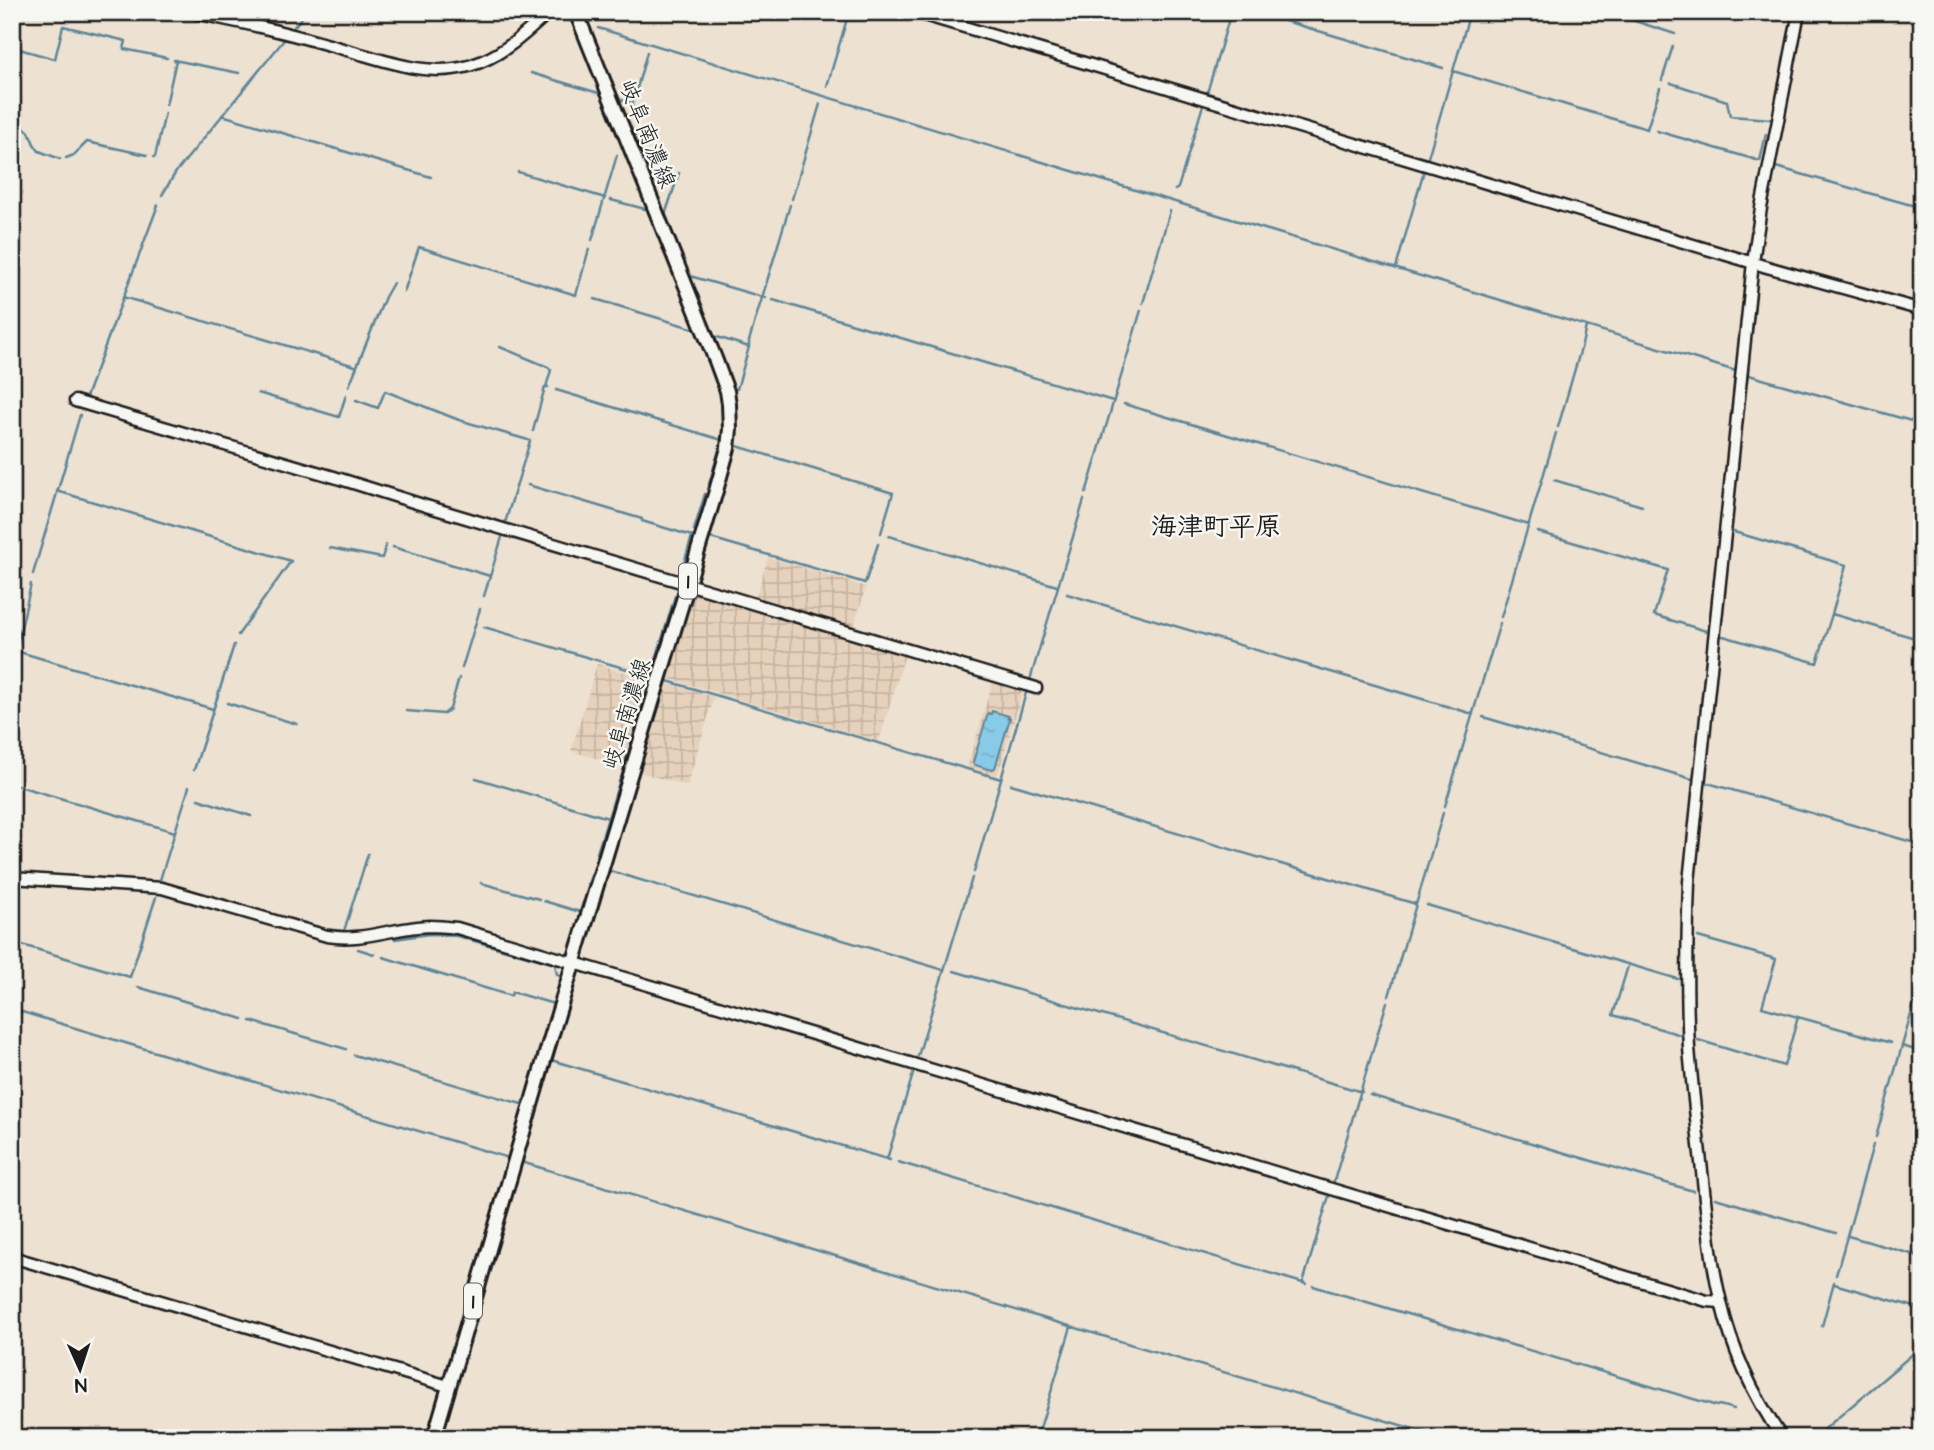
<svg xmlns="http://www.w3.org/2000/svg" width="1934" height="1450" viewBox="0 0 1934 1450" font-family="'Architects Daughter','Klee One',sans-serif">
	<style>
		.industrial { fill: url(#industrial-grid) }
		.water { fill: url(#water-ripples); stroke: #5d8597; stroke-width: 2 }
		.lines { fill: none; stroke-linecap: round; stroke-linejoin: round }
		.stream { stroke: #5d8597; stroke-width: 2.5 }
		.minor-casing { stroke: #1c1c1c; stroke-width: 15 }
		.major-casing { stroke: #1c1c1c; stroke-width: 18 }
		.minor { stroke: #f6f6f2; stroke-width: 10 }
		.major { stroke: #f6f6f2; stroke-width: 12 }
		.labels { text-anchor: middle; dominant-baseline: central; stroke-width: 5; stroke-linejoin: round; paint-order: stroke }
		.shield { fill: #f6f6f2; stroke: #5d5d5c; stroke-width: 2 }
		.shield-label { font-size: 21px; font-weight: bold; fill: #1c1c1c }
		.street-label { font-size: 23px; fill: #1c1c1c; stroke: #f6f6f2 }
		.quarter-label { font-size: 26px; font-weight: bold; fill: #1c1c1c; stroke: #f6f6f2 }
	</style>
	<defs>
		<pattern id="industrial-grid" width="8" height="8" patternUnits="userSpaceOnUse" patternTransform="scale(1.75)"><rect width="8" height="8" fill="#e6d2bc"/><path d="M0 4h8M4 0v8" fill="none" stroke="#c5b4a1"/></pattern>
		<pattern id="water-ripples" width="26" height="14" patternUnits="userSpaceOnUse" patternTransform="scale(1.75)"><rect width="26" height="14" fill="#88cbe9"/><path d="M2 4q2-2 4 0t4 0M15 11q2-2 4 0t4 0" fill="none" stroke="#75aec7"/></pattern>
	</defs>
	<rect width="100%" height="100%" fill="#ede1d2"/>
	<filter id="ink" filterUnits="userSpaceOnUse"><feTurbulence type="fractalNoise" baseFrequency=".0143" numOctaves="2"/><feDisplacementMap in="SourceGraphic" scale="14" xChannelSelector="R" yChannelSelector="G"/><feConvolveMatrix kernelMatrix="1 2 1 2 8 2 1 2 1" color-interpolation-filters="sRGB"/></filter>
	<g filter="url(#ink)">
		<path class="industrial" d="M768 557 866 587 854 626 851 629 755 600Z
			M692 591 905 655 879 741 664 677 690 593Z
			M597 664 648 679 622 766 571 751Z
			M993 681 1023 690 997 777 967 768Z
			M663 682 714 697 687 786 636 771Z"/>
		<path class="water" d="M992 711 1009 716 1008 718H1010L995 768 991 770 975 765 973 762 988 713 991 714Z"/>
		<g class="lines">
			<path class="stream" d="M1255 12 1443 68
				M1613 14 1675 34
				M294 27 306 12
				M598 28 1759 378 1922 424
				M12 47 55 59 63 26 126 41 124 49 167 58
				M174 60 239 73
				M1453 71 1647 129 1660 88
				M531 73 602 94
				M1662 80 1673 46
				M1671 83 1727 101 1730 116 1771 119
				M827 86 849 12
				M1207 93 1231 12
				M615 98 632 103
				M166 105 176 60
				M631 110 647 52
				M222 115 431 177
				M12 116 29 132 34 144 39 151 60 159
				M1657 131 1760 161 1766 134
				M154 157H155L165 113
				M66 158 74 155 87 142 147 155
				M1427 161 1470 12
				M1776 167 1922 208
				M518 172 605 198
				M1175 190 1178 188 1203 105
				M162 195 176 172 284 40
				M792 199 820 104
				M611 200 645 209
				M665 215 679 173
				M592 240 617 155
				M1396 268 1425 167
				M690 276 766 298
				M404 292 419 247 576 295 589 249
				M123 297 355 366
				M595 299 695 329
				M773 300 1113 401
				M1143 303 1170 211
				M714 336 749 347
				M500 347 548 367 551 370 546 387H548
				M349 386 385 297 393 283
				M737 389 749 347V341L790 205
				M556 390 722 440
				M258 393 339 417 346 395
				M86 397 158 205
				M356 400 378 408 385 391 459 420 528 440 530 441 505 523
				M1124 404 1529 525
				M1558 427 1582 345 1586 326
				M533 431 545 387
				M737 446 893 493 881 533
				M1554 480 1642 506
				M709 484 722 440
				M528 485 642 519V521L692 536 682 570
				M57 491 291 561 238 635
				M1086 493 1141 310
				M694 530 705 494
				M1538 532 1668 570 1654 615 1706 631
				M1734 532 1846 565 1832 614 1922 640
				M889 536 1057 586
				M707 537 865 583 878 544
				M393 547 490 576
				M330 548 382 558 386 545
				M33 574 80 415
				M1067 594 1473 714
				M484 596 502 537
				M1501 617 1556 433
				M484 627 651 676
				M1723 636 1817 663 1832 614
				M16 651 213 709
				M12 668 31 584
				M462 668 480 609
				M664 680 1001 779
				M1030 680 1084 500
				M227 703 297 724
				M406 711 444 714 450 709 459 678
				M1483 717 1692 779
				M625 763 675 596
				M194 770 234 645
				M476 778 608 818
				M1708 783 1922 845
				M12 784 175 832
				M1011 784 1416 904
				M198 799 251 816
				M1445 806 1500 623
				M597 853 620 779
				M610 871 944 970
				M974 872 1026 693
				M160 880 189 787
				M481 883 539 899
				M588 884 592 873
				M176 886 204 894
				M544 901 580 912 583 902
				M1427 905 1678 979
				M257 910 272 914
				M287 918 325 929 344 931 368 854
				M1698 937 1776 959 1762 1007 1891 1043
				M12 942 130 977 156 897
				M358 949 374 954
				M383 957 511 996 512 992 554 1004 562 978 557 974 555 964 457 936 429 934 395 939
				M1628 966 1613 1015 1681 1035
				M954 971 1362 1092
				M138 987 243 1019
				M1389 996 1443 813
				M12 1009 512 1159
				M251 1021 346 1049
				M1698 1040 1784 1066 1798 1017
				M1902 1046 1922 1052
				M354 1055 525 1105
				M918 1056 972 878
				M551 1060 890 1160
				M1370 1095 1693 1191
				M1876 1137 1922 976
				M887 1159 914 1071
				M518 1161 1444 1438
				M898 1162 1306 1284
				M1334 1181 1387 1002
				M1715 1198 1836 1233
				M1848 1236 1922 1257
				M1836 1275 1873 1145
				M1303 1283 1329 1196
				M1834 1284 1922 1309
				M1313 1286 1717 1406 1719 1405 1734 1409
				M1822 1326 1834 1282
				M1037 1438 1071 1327
				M1814 1438 1922 1346"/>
			<defs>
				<path id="minor" d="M191 12C221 19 251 24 281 32 309 39 336 47 364 55 399 65 432 76 469 66 501 57 525 34 549 12
					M914 12 1767 267 1922 310
					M75 401 334 477 426 506 1036 688
					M12 878 162 888 327 936C364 942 394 927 430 926 439 926 448 927 457 928L1707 1301 1721 1302
					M12 1257 448 1386
					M1782 1438C1755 1398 1732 1350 1721 1302 1709 1254 1706 1203 1700 1154 1696 1119 1692 1083 1689 1048 1686 993 1687 938 1689 882L1753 262 1761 208 1799 12"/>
				<path id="major" d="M434 1438 545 1057 716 491 728 448 730 429 729 404 727 391 716 361 576 12"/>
			</defs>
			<use href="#minor" class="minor-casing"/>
			<use href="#major" class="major-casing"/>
			<use href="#minor" class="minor"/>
			<use href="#major" class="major"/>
		</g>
	</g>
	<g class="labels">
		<g class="shield">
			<rect x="679" y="563.5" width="18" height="35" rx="5"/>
			<rect x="464" y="1283.5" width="18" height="35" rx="5"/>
		</g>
		<g class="shield-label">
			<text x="688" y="581">1</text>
			<text x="473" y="1301">1</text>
		</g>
		<g class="street-label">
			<text transform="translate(647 134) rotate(68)">岐阜南濃線</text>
			<text transform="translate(627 714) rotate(-73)">岐阜南濃線</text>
		</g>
		<g class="quarter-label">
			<text x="1216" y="527">海津町平原</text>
		</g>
	</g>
	<rect width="1934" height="1450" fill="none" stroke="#f6f6f2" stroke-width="42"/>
	<rect x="21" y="21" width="1892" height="1408" fill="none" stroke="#1c1c1c" stroke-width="2.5" filter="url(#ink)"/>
	<g transform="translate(80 1369) rotate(177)" stroke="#f6f6f2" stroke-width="5" paint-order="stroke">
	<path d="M0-5L12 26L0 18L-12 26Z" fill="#1c1c1c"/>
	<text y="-10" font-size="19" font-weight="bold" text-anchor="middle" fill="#1c1c1c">N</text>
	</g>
</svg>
